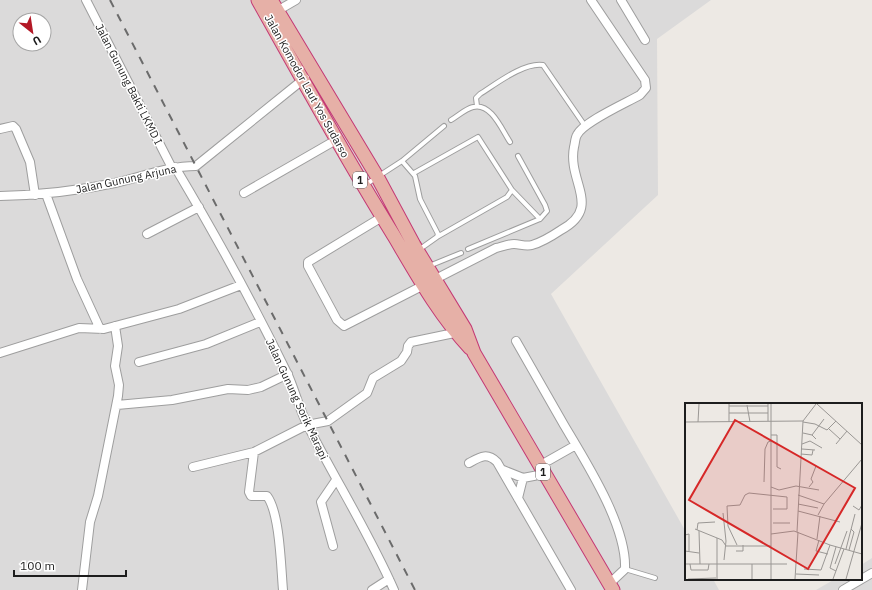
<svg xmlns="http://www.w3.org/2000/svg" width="872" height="590" viewBox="0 0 872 590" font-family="'IBM Plex Sans',sans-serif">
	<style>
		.residential { fill: #dbdada; fill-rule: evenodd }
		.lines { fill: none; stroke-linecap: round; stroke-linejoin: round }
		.service-casing { stroke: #9e9e9e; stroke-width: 6 }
		.minor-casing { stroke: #9e9e9e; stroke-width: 10 }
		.trunk-casing { stroke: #c43975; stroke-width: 15 }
		.service { stroke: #fff; stroke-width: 4 }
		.minor { stroke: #fff; stroke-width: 8 }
		.trunk { stroke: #e6b0a7; stroke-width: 13 }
		.rail { stroke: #6b6b6b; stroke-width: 2; stroke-dasharray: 8 8; stroke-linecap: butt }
		.labels { text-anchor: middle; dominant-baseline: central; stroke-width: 3; stroke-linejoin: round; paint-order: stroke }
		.shield { fill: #fff; stroke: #616161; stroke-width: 1 }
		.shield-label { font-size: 10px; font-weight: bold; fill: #1d1d1d }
		.street-label { font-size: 11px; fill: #1d1d1d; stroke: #fff }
		.inset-road { fill: none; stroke: #9a9794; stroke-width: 1 }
		.view { fill: #d62828; fill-opacity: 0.15; stroke: #d62828; stroke-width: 2 }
		.inset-edge { fill: none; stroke: #1d1d1d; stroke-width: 2 }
	</style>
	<rect width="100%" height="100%" fill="#ede9e4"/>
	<path class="residential" d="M0 0H711L657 39 658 195 551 294 686 532V579H713L719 590H0ZM20 20H44V44H20Z
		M872 558V590H816L835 579H861V565Z"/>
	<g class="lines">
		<defs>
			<path id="service" d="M477 106 476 98 480 94C496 84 524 62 543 65L585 126
				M451 120C458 116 465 109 473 107 491 102 502 130 510 142
				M402 161 415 176 420 199 438 234 437 237 420 249
				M414 173 478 137 512 190 507 197 437 237
				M365 185 402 161 444 126
				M512 190 540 219
				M468 249 540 219 547 211 545 205 518 156
				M429 266 461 253
				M625 569 655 578"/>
			<path id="minor" d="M86 0 172 168
				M621 0 645 40
				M277 11 296 0
				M0 129 13 126 16 129 30 162 35 195
				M175 167C215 234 253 303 287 373 295 390 299 409 308 426 336 481 369 533 394 590
				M244 193 336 140
				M46 194 77 279 100 329
				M0 196C39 195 77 191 115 183 142 177 168 166 196 166L305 78
				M382 217 308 262V266L337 320 344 326 496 248C501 247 508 244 514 244 520 244 526 247 532 245 543 242 552 236 561 230 603 207 567 182 574 147 575 144 575 138 577 135 583 122 626 103 640 95L646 88 645 80 591 0
				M147 234 199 207
				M516 341C532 369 548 397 564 425 586 462 627 526 625 569L609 584
				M0 353 79 328 104 329 179 309 241 285
				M139 362 206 344 260 322
				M117 405 172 400 228 389 248 390 261 387 288 374
				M254 452 249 492 251 496H267C280 513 281 568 283 590
				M469 463C480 457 487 452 497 462L571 590
				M539 466 576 445
				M193 467 254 452 307 425 328 421 367 393 373 378 401 361 407 352 408 346 411 342 459 332
				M503 470 523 478 544 474
				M518 498 523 478
				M333 546 321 502 336 480
				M82 590 90 522 98 496 118 396 119 385 115 366 118 346 115 326
				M372 590 389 579
				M843 590 872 573"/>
			<path id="trunk" d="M258 0C302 79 346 159 394 236 417 275 439 315 470 348
				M271 0 378 178 414 245 465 329 474 353 613 590"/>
		</defs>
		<use href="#service" class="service-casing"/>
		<use href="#minor" class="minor-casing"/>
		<use href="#trunk" class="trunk-casing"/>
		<use href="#service" class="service"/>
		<use href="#minor" class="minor"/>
		<use href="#trunk" class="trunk"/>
		<path class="rail" d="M110 0 415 590"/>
	</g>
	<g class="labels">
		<g class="shield">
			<rect x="353" y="172" width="14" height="16" rx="3"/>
			<rect x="536" y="464" width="14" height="16" rx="3"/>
		</g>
		<g class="shield-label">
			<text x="360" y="180">1</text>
			<text x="543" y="472">1</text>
		</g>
		<g class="street-label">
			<text transform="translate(129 84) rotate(63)">Jalan Gunung Bakti LKMD I</text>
			<text transform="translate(307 86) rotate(61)">Jalan Komodor Laut Yos Sudarso</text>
			<text transform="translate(126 179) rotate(-12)">Jalan Gunung Arjuna</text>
			<text transform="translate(297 399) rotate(65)">Jalan Gunung Sorik Marapi</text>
		</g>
	</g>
	<g transform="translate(685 403)">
		<rect width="177" height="177" fill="#ede9e4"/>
		<path class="inset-road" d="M44 1V19M83 1V18M86 1V176M132 1 177 42M62 2 65 19M44 3H83M44 10H83M0 19 118 18M13 19 14 1M118 19 130 21 142 27 151 18M144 26 155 36M118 30 127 32 131 36M86 32H92V64L96 66M127 32 139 16M117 41 125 38 137 45M151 41 162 28M117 46 130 47M116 51 127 52 128 47M79 79 80 46 83 39 86 38M86 84 94 87 111 83 134 87M124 84 128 79 126 76 131 63M113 92 139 101M113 101 133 105M168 103 174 107 177 102M113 108 155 119M38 110 41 138 39 157M133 112 139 101 177 56M88 120H105M10 126 37 137 41 143H86M12 127 13 120 30 119M14 128 15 161M112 129 118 18 131 1M86 131 109 128 145 142 177 151M0 132 4 131V148M132 136 135 113M134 137 131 148 143 151M52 142 43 123 42 103 55 102 60 92 64 90 102 94V106H88M161 146 170 111M164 147 169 129 166 126M0 148 14 150M51 148H58V142M0 161H102M5 161 6 167H23L24 161M67 161V176M150 161 162 128M119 166 136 167 145 142M151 168 145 165 151 144M111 171 134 172M3 176 31 175M32 176V135M110 176 113 129M148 176 159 146M161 176 177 120"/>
		<path class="view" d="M50 17 170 85 123 166 4 97Z"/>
		<rect width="177" height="177" class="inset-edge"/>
	</g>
	<g transform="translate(32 32) rotate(150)"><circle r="19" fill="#ffffff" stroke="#a5a5a5"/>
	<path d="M0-3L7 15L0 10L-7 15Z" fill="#b31826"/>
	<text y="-6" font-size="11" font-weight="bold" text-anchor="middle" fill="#1d1d1d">U</text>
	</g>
	<path d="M14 570v6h112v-6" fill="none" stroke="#1d1d1d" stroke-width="2"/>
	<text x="20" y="570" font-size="12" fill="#1d1d1d" stroke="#ffffff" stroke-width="3" paint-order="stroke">100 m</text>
</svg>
